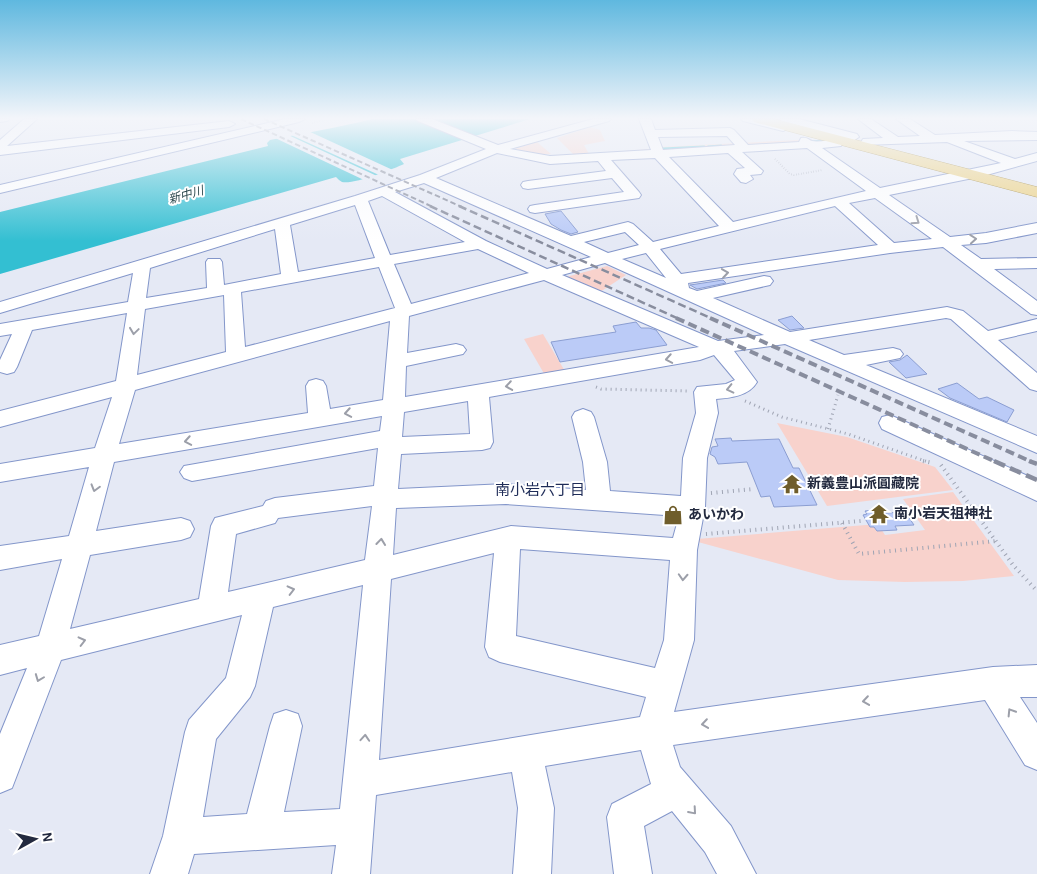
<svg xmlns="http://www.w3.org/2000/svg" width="1037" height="874" viewBox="0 0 1037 874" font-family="'Alegreya Sans','Noto Sans JP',sans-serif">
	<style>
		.green { fill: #f8d2cc }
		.water { fill: #33bfd2 }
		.pier { fill: #e5e9f5 }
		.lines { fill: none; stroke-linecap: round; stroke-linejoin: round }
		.stream { stroke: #33bfd2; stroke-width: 3 }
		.building { fill: #bbcbf7; stroke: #8b9ed2 }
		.minor-casing { stroke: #8396ca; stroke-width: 2 }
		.major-casing { stroke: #9d8336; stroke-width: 1 }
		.path-far2 { stroke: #9fa4b3; stroke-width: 2; stroke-dasharray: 0.5 2; stroke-linecap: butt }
		.path-far1 { stroke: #9fa4b3; stroke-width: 3; stroke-dasharray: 1 4; stroke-linecap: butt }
		.path { stroke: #9fa4b3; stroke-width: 4; stroke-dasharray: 1 4.5; stroke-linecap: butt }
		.minor { fill: #fff; fill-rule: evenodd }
		.major { fill: #ecd183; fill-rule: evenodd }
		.rail-far3 { stroke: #888d9e; stroke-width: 2; stroke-dasharray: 5.5 3; stroke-linecap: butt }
		.rail-far2 { stroke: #888d9e; stroke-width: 2.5; stroke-dasharray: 8 4; stroke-linecap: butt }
		.rail-far1 { stroke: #888d9e; stroke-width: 4; stroke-dasharray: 9 4.5; stroke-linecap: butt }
		.rail { stroke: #888d9e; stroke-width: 4.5; stroke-dasharray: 12 5.5; stroke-linecap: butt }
		.oneway { stroke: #9c9fa9 }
		.labels { text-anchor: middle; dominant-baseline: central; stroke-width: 4; stroke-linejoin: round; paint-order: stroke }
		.far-water-label { font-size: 12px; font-style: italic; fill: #2d494e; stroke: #fff }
		.poi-label { font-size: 14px; font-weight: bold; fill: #232a3f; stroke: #fff; text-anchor: start }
		.neighbourhood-label { font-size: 15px; fill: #1f2c58; stroke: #fff }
	</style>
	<rect width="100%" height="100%" fill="#e5e9f5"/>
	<path class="green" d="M590 127 600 130 605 141 584 145 589 154 649 149V151L565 158 559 156 573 154 557 138Z
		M799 140 802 143 664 150 660 147Z
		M537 142 551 154H529L511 150Z
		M607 266 626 275 600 292 566 277Z
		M543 334 566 373 546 377 524 339Z
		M777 423 847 437 935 467 953 490 827 506Z
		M953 492 1014 576 963 581 905 582 838 580 698 542 697 539 878 524 885 535 925 530 903 499Z"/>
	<path class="water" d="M372 119H530L400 159 404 164C393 169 353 185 342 182 340 181 338 179 336 177L0 274V212L268 146 267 143 270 140C304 133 337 128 372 119Z"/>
	<path class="pier" d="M306 130 395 171 379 175 289 134Z
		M286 134 377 176 364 180 273 137Z"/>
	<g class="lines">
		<path class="stream" d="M812 142 823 141
			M708 147 721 146
			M663 149 704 147"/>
	</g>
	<path class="building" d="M561 211 578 232 571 234 561 230 551 224 545 214Z
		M723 280 726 283 697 289 690 285Z
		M792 316 804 328 790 330 778 320Z
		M636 322 641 328H649L656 330 667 345 560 362 551 342 616 332 613 326Z
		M907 355 927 374 906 378 889 362 900 360Z
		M957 383 979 399 987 397 1014 410 1007 422 950 398 938 389Z
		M731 438 732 441 779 439 793 468H799L817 505 774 507 770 496 761 497 747 462 718 464 715 457 710 454 712 447 718 446 715 439Z
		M883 509 886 513 905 512 914 525 895 526 897 530 877 531 874 527H870L863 515 867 514 865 511Z"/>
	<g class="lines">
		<defs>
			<path id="minor" d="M0 119H9L7 121 0 122Z
				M24 119H37L7 146 229 121 235 124 229 127 0 155V140Z
				M285 119H305L299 122 0 193V185Z
				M416 119H432L498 145 593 119H611L609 121 510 149 550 156 651 150 639 119H651L655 130 730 128 734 130 748 145 799 142 801 138C807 137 807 139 812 141 821 143 832 138 841 140L843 143 841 146 822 148 880 188 1001 163 947 142 863 145 861 142 863 139 883 138 858 119H871L898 137 920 136 896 119H910L935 135 1012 131 1037 132V140L964 141 1015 159 1037 153V161L983 176 889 195 950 237 986 233 1037 223V233L986 243 961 245 981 259 1037 258V268L994 269 1037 301V315L1031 314 943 247 890 253 688 283 689 288 697 291 764 276 770 277 773 281 770 285 713 298 790 332 947 307 963 311 988 331 1037 319V331L998 340 1037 373V391L1030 389 951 319 946 318 809 340 844 355 893 348 900 350 903 354 900 358 866 365 1037 436V453L785 344 734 351 757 382C749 396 730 398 716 399L718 413 707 458 705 507 697 550 694 640 674 712 993 667 1037 665V697H1020L1037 723V770L1025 765 985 700 673 745 680 767 731 826 756 874H717L705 852 672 811 644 826 652 874H614L607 817 612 804 651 784 641 750 545 766 554 808 551 874H513L518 808 512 772 376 795 370 874H332L336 845 194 854 188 874H150L163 836 185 732 189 720 226 678 242 615 61 660 12 788 0 793V734L27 668 0 675V645L39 636 62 559 0 570V546L69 536 89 467 0 482V464L95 448 112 397 0 427V411L116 381 127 313 32 330 17 367 14 372 7 374 0 372V360L12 334 0 336V324L128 302 133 273 0 313V302L355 196 420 175 486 149 418 121ZM727 136 735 145 663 150 658 137ZM807 148 866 191 733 222 669 157 728 153 745 168 737 169 734 174 741 182 746 183 753 179 750 175 761 174 763 171 742 152ZM497 153 550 164 598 161 606 171 528 181 523 182 521 185 523 188 528 189 612 178 624 192 535 205 530 206 528 209 530 212 535 213 639 198 641 195 639 192 611 160 655 158 719 226 653 242 633 224 628 222 571 236 436 178ZM424 183 591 257 547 269 486 241 395 192ZM382 196 465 242 390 255 368 201ZM875 198 932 239 894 243 849 203ZM355 205 375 258 298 272 290 225ZM835 206 878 245 681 274 660 249ZM275 229 281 274 224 285 222 262 220 259H208L206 262 207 288 146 298 150 268ZM625 232 639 245 608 253 584 242ZM478 249 529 273 411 304 394 264ZM646 253 666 278 622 259ZM605 263 764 335 718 341 562 275ZM379 267 395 308 245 347 241 292ZM544 280 699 347 405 397 406 366 463 354 466 350 463 346 456 344 407 353 409 316ZM224 295 226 352 137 375 145 309ZM390 321 383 400 330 409 326 386 323 381 316 379 309 381 306 386 308 413 119 444 135 390ZM714 355 735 380 726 384 697 387 694 392 696 413 683 458 681 496 610 491 607 462 594 417 591 412 583 409 575 412 572 417 583 462 586 490 506 484 398 489 401 454 482 450 490 448 493 442 489 397 700 360ZM468 401 470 434 402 437 404 412ZM382 416 380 431 184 466 180 472 184 478 192 481 378 448 374 486 275 498 266 501 263 506 215 518 211 526 199 599 70 629 90 555 181 540 190 537 194 529 190 521 181 518 96 531 114 462ZM506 504 679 516 673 538 511 526 393 555 396 508ZM372 506 365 560 228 592 236 534 275 523 278 518ZM520 549 670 560 664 640 655 668 516 636ZM494 553 485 647 489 657 500 662 646 697 640 717 379 760 391 579ZM363 585 340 809 284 812 302 726 298 714 286 710 274 714 270 726 247 814 203 817 216 739 250 697 255 686 273 607Z
				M741 119H760L787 126 789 128 783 131 743 121Z
				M780 119H799L857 134 859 137 853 141 782 121Z
				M890 415 1037 480V501L882 429 879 423 882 417Z"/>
			<path id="major" d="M752 119H775L1037 187V197L754 122Z"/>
		</defs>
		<use href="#minor" class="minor-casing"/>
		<use href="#major" class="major-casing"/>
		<path class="path-far2" d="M312 123 328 119
			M775 159 790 174 794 175 823 170"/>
		<path class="path-far1" d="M596 387 601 389 689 391
			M745 401 782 417 848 434 928 462
			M828 429 838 395"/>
		<path class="path" d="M923 461 933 463
			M941 465 1013 565 1037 591
			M711 493 754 489
			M842 523 859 554 996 541
			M706 534 861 521"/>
		<use href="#minor" class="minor"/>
		<use href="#major" class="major"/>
		<path class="rail-far3" d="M241 119 433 207
			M264 119 462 207"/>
		<path class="rail-far2" d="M430 206 679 319
			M459 206 713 319"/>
		<path class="rail-far1" d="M676 318 996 462
			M710 318 1032 462"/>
		<path class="rail" d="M994 461 1037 480
			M1029 461 1037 464"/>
	</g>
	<defs><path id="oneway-chevron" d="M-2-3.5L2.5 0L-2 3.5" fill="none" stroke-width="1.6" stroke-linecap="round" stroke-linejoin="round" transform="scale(1.25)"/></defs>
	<g class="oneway">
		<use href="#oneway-chevron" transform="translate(916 221) rotate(35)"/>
		<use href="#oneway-chevron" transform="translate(973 239) rotate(-5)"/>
		<use href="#oneway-chevron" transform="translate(725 273) rotate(-8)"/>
		<use href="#oneway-chevron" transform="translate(134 331) rotate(98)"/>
		<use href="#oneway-chevron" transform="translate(669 359) rotate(170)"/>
		<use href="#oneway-chevron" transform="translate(509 386) rotate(171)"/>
		<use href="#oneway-chevron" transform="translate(730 389) rotate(167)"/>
		<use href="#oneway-chevron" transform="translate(348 413) rotate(170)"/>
		<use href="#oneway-chevron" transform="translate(188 441) rotate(170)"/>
		<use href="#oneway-chevron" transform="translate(95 488) rotate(106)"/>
		<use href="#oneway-chevron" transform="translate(381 542) rotate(-84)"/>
		<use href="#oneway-chevron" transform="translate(683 577) rotate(93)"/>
		<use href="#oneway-chevron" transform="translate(291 590) rotate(-14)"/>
		<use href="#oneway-chevron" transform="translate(82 641) rotate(-14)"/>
		<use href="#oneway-chevron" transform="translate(39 678) rotate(111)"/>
		<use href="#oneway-chevron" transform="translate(866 701) rotate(172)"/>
		<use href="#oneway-chevron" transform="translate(1011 712) rotate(-122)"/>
		<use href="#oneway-chevron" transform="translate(705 724) rotate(172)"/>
		<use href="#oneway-chevron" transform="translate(365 738) rotate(-86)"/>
		<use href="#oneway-chevron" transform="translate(693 811) rotate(49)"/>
	</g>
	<linearGradient id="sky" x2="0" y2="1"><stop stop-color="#5fb8df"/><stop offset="0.49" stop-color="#f3f5fa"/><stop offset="1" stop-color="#f3f5fa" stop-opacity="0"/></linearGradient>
	<rect width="1037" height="241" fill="url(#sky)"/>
	<defs>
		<symbol id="temple-bare" viewBox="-9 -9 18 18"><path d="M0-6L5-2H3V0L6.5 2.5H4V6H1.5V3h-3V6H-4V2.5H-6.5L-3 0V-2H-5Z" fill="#6f5d2b" stroke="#fff" stroke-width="2.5" paint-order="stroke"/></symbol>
		<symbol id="shop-bare" viewBox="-9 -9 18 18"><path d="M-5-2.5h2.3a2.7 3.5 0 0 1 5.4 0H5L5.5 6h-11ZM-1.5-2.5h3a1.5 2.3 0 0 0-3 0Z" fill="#6f5d2b" stroke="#fff" stroke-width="2.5" paint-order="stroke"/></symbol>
	</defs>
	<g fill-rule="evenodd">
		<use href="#temple-bare" x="778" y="470" width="28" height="28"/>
		<use href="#temple-bare" x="865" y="500" width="28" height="28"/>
		<use href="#shop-bare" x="659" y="501" width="28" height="28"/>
	</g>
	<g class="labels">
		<g class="far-water-label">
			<text transform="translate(186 195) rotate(-16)">新中川</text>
		</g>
		<g class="poi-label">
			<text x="807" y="484">新義豊山派圓藏院</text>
			<text x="894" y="514">南小岩天祖神社</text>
			<text x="688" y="515">あいかわ</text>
		</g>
		<g class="neighbourhood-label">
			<text x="540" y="490">南小岩六丁目</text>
		</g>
	</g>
	<g transform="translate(35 839) rotate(82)" stroke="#ffffff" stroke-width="4" paint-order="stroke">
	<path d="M0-4L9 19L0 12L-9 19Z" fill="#232a3f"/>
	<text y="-8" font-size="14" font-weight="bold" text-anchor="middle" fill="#232a3f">N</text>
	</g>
</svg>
